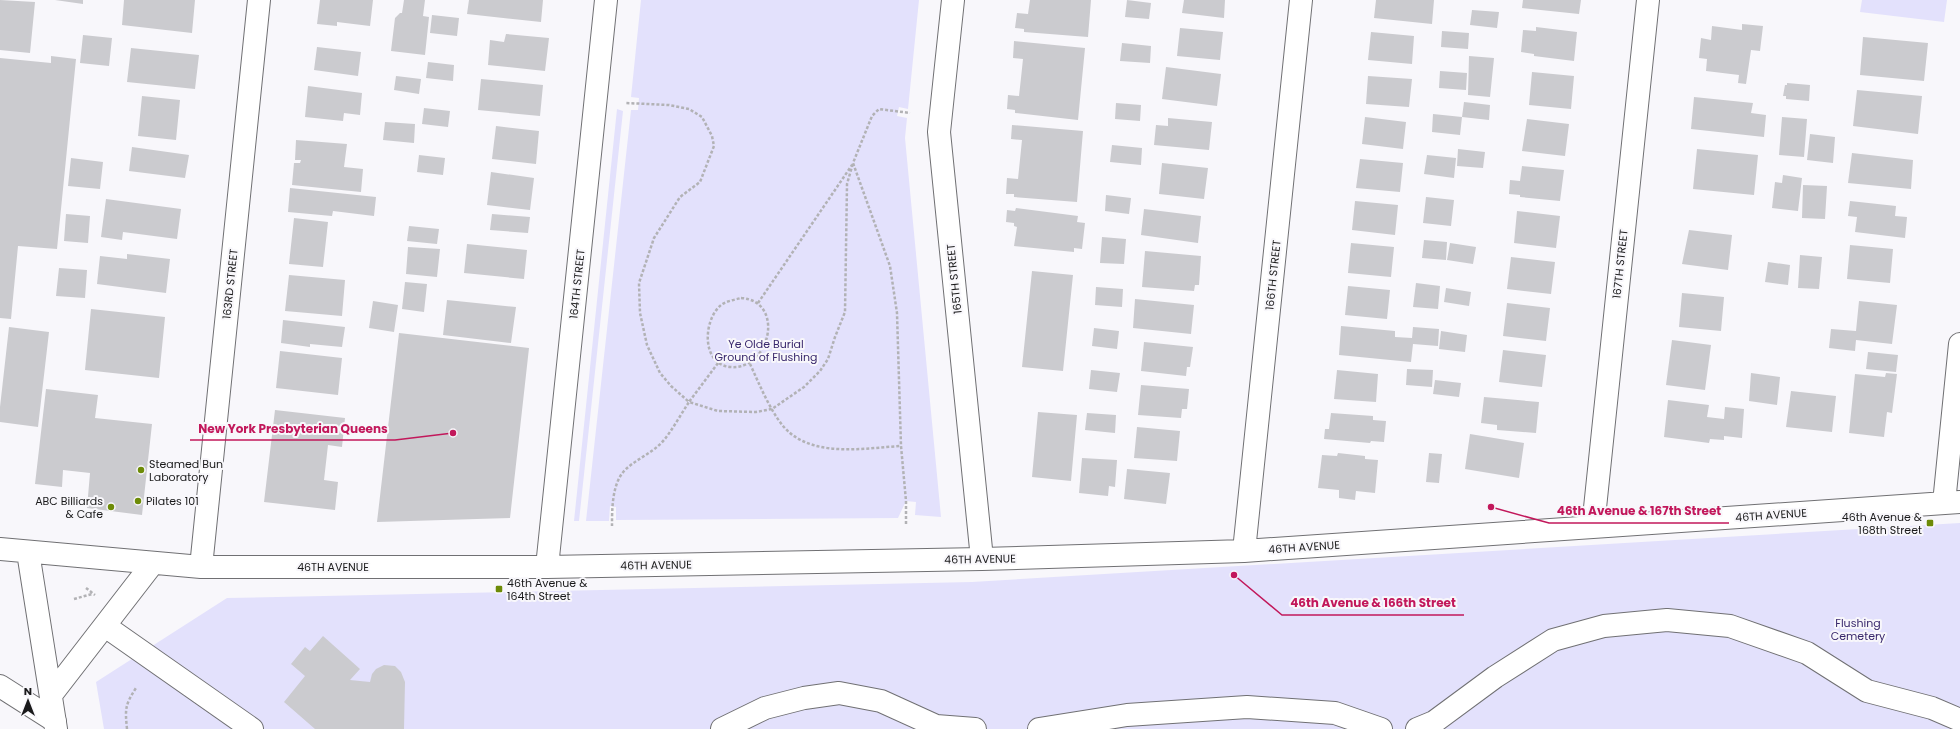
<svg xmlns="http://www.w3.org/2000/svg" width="1960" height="729" viewBox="0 0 1960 729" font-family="Poppins,sans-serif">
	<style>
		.green { fill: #e3e1fc }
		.building { fill: #cbcbcf }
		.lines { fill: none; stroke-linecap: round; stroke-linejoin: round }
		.minor-casing { stroke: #707073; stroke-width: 24 }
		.path { stroke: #b2b2b5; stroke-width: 2.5; stroke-dasharray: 3 2; stroke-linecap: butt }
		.minor { stroke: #fff; stroke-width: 22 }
		.poi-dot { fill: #6d8b07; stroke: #f8f7fb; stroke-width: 1.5 }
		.labels { text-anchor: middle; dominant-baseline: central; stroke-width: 4; stroke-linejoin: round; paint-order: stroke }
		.street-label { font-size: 11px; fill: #1a1a1b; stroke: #f8f7fb }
		.park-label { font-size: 11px; fill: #39286c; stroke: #f8f7fb }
		.poi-label { font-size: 11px; fill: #1a1a1b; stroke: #f8f7fb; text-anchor: start }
		.leader { fill: none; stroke: #c2185b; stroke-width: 1.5 }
		.callout-dot { fill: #c2185b; stroke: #f8f7fb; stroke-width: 1.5 }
		.callout-label { font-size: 12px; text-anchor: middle; font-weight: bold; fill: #c2185b; stroke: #f8f7fb; stroke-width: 4; stroke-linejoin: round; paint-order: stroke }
	</style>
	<rect width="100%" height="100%" fill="#f8f7fb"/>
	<path class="green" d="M641 0H919L908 109 899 107 897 116 907 118 905 138 941 517 915 515 916 502 906 501 898 518 616 520V507L610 506 609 521H586L631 110H638L639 98 631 97Z
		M1862 0H1947L1944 22 1860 12Z
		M617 109 623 111 579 521H574Z
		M1960 523V729H104L96 682 227 598 972 582Z"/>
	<path class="building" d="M0 0 35 2 30 53 0 50Z
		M55 0H83V4Z
		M124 0H195L192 33 122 25Z
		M320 0H373L370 26 337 22V26L317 24Z
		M404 0H425L423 16 429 17 425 55 391 51 395 18 400 13H402Z
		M469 0H543L541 22 467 14Z
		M1030 0H1091L1088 37 1024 32V29L1015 28 1017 13 1028 14Z
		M1127 0 1151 3 1149 19 1125 17Z
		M1184 0H1225L1224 18 1182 13Z
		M1376 0H1434L1432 24 1374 18Z
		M1523 0H1581L1579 14 1522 8Z
		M1472 10 1499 12 1497 28 1470 25Z
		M432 15 459 18 457 36 430 33Z
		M1742 24 1763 26 1760 51 1751 50 1746 84 1738 83 1739 75 1706 71 1707 59 1699 58 1701 38 1711 40 1712 26 1742 30Z
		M1536 27 1577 32 1574 61 1534 56V54L1521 52 1523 30 1536 31Z
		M1180 28 1223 32 1220 60 1177 56Z
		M1442 31 1469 33 1468 49 1441 47Z
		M1371 32 1414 36 1412 64 1368 60Z
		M506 34 549 38 545 71 488 65 490 40 504 42Z
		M83 35 112 38 109 66 80 63Z
		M1863 37 1928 43 1924 81 1860 75Z
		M1014 41 1085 48 1078 120 1015 113V110L1007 109 1008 95 1019 96 1021 78 1023 59 1013 58Z
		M1122 43 1151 46 1150 63 1120 61Z
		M317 47 361 52 358 76 314 70Z
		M131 48 199 55 195 89 127 82Z
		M51 56 76 59 57 249 18 246 11 319 0 318V58L51 63Z
		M1469 56 1494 58 1490 97 1468 95Z
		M428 62 454 65 453 81 426 78Z
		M1166 67 1221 74 1217 106 1162 99Z
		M1440 71 1467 73 1466 90 1439 88Z
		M1532 72 1574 76 1571 109 1529 105Z
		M396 76 421 79 419 94 394 90Z
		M1368 76 1412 79 1409 107 1366 104Z
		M481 79 543 85 540 116 478 110Z
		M1787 83 1810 85 1809 101 1786 99V96H1783L1785 85H1787Z
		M308 86 362 93 360 115 344 113 343 121 305 117Z
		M1857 90 1922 96 1918 134 1853 126Z
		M142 96 180 100 176 140 138 136Z
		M1694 97 1753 103 1751 113 1766 115 1764 137 1691 129Z
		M1464 102 1490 105 1489 120 1462 117 1460 135 1432 132 1433 114 1462 117Z
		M1116 103 1141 105 1140 121 1115 119Z
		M424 108 450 111 448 127 422 124Z
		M1365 117 1406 122 1403 149 1362 144Z
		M1782 117 1807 119 1804 157 1779 155Z
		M1168 118 1212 122 1209 150 1154 145 1156 125 1168 126Z
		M1527 119 1569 124 1565 156 1522 151Z
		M385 122 415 124 414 143 383 140Z
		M1012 125 1083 131 1077 202 1014 197V194H1006L1007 178 1018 179 1022 140 1011 139Z
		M496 126 539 131 536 164 492 159Z
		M1810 134 1835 137 1833 163 1807 160Z
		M296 140 347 144 344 167 363 169 361 192 292 185 294 163H300L301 160H295Z
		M1112 145 1142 148 1141 165 1110 162Z
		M132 147 189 155 185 178 129 171Z
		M1458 149 1485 152 1483 168 1457 166Z
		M1697 149 1758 155 1754 195 1693 189Z
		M1852 153 1913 160 1911 189 1848 183Z
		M419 155 445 158 443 175 417 172Z
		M1427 155 1456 158 1454 178 1424 174Z
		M71 158 103 162 100 189 68 186Z
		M1360 159 1403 163 1400 192 1356 188Z
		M1162 163 1208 168 1204 199 1159 194Z
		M1522 166 1564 170 1560 201 1520 197V195L1509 194 1510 180 1520 181Z
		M491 172 534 178 530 210 487 205Z
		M1783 175 1802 178 1798 211 1772 208 1775 182 1782 183Z
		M1803 185 1827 186 1825 219 1802 218Z
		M290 188 376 197 374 216 333 211 332 216 288 212Z
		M1106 195 1131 198 1129 214 1105 211Z
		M1426 197 1454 200 1451 226 1423 223Z
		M106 199 181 209 177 239 123 232 122 240 101 237Z
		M1355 201 1398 205 1395 235 1352 230Z
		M1850 201 1896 206 1895 216 1907 217 1905 238 1855 232 1857 217 1848 216Z
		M1016 208 1078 216 1077 222 1085 223 1082 249 1074 248V252L1014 246 1017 227 1014 226V223L1006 222 1007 210 1015 211Z
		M1144 209 1201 216 1198 243 1141 235Z
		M1517 211 1560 216 1556 248 1514 243Z
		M66 214 90 216 88 243 64 241Z
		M492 214 530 217 528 233 490 230Z
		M294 218 328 222 323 267 289 264Z
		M409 226 439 229 437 244 407 241Z
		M1689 230 1732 235 1728 270 1682 264Z
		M1102 237 1126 239 1124 264 1100 263Z
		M1424 240 1447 242 1446 260 1422 258Z
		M1351 243 1394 247 1391 277 1348 273Z
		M1450 243 1476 247 1473 264 1447 260Z
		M467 244 527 250 524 279 464 273Z
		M1850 245 1893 249 1890 283 1847 279Z
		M408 247 440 249 437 277 406 274Z
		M1145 251 1201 256 1199 285H1195L1194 291 1142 287Z
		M127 254 170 259 166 293 97 284 100 256 127 259Z
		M1800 255 1822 257 1819 289 1798 288Z
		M1511 257 1555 262 1551 294 1507 289Z
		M1768 262 1790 265 1788 285 1765 282Z
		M59 268 87 270 85 298 56 296Z
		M1032 271 1073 275 1063 371 1022 367Z
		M289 275 345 280 342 316 285 311Z
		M405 282 427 284 424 312 402 309Z
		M1416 283 1440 286 1438 309 1413 307Z
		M1348 286 1390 290 1387 319 1345 315Z
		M1096 287 1123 289 1122 307 1095 305Z
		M1446 288 1471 292 1469 306 1444 302Z
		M1682 293 1724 297 1721 331 1679 327Z
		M1135 299 1194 305 1191 334 1133 328Z
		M447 300 516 307 511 343 443 335Z
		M373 301 398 305 394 332 369 328Z
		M1859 301 1897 305 1892 344 1856 340 1855 351 1829 348 1831 329 1856 331Z
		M1507 303 1550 308 1546 341 1503 336Z
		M91 309 165 317 159 378 85 370Z
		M283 320 345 327 342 347 310 344V347L281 343Z
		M1341 326 1395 331V337L1412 338 1413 327 1439 329 1438 346 1413 344 1411 362 1339 355Z
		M9 327 49 332 38 427 0 422V407Z
		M1094 328 1119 331 1117 349 1092 346Z
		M1441 331 1467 335 1465 352 1439 349Z
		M399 333 529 348 510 518 377 522Z
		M1672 340 1711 345 1705 390 1666 385Z
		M1144 342 1193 347 1190 367H1187L1186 376 1141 371Z
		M1503 350 1546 355 1542 387 1499 382Z
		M280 351 342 358 338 395 276 388Z
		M1868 352 1898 355 1896 372 1866 369Z
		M1407 369 1433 370 1432 387 1406 385Z
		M1091 370 1120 373 1117 392 1089 389Z
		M1337 370 1378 374 1376 402 1334 399Z
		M1751 373 1780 377 1777 405 1749 401Z
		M1886 373 1897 374 1892 413 1887 412 1884 437 1849 433 1855 374 1885 377Z
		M1435 380 1461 383 1459 397 1433 394Z
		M1141 385 1189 389 1187 409H1182L1181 418 1138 415Z
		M46 389 98 395 95 418 152 424 142 515 87 508 90 473 63 470 62 487 35 484Z
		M1791 391 1836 396 1832 432 1786 427Z
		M1484 397 1539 402 1536 433 1497 430V425L1481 423Z
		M1668 400 1709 405 1707 417 1724 419 1725 407 1744 409 1742 438 1724 436V440L1710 439 1709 443 1664 437Z
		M275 410 345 418 342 447 328 445 324 480 338 482 335 510 264 502Z
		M1038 412 1077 415 1071 481 1032 477Z
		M1087 413 1116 415 1115 433 1085 430Z
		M1331 413 1373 416V420L1386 421 1384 442 1371 441 1370 443 1324 439 1325 429H1329Z
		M1137 427 1180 431 1177 461 1134 458Z
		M1470 434 1524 443 1519 478 1465 469Z
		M1338 453 1365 456V459L1378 460 1375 493 1356 491 1355 500 1339 498V490L1318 488 1322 455 1337 456Z
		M1429 453 1442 454 1439 483 1426 482Z
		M1082 458 1117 460 1115 487 1109 486 1108 496 1079 493Z
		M1127 469 1170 473 1166 504 1124 499Z
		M323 636 360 669 350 680 370 682 372 674 376 669 384 665 395 666 401 672 405 682 404 729H315L284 702 305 676 291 664 305 647 310 651Z"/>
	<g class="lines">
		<defs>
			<path id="minor" d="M953 0 939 132 982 559
				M1944 503 1960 344
				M1593 527 1648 0
				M0 549 201 567H547L982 559 1244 551 1960 502
				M1244 551 1301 0
				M28 552 56 729
				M201 567 259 0
				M547 567 606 0
				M105 626 252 729
				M0 686 55 721
				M51 695 153 563
				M722 729 765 708 804 698 839 693 881 701 936 726 975 729
				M1039 729 1127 715 1247 707 1335 713 1381 729
				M1417 729 1434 722 1495 677 1553 640 1604 626 1667 620 1730 626 1807 653 1867 691 1932 708 1960 720"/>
		</defs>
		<use href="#minor" class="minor-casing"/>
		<path class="path" d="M741 298C786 301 770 371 730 367 701 364 703 320 721 305 726 301 734 300 741 298Z
			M758 303 852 165
			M718 363 689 402 718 411 756 412 772 409 804 387 820 371 828 359 835 337 845 312 847 184 853 163
			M750 364C759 383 773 419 790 433 819 457 866 448 901 446
			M906 524V501L901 446 897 313 890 266 853 163 872 116 879 109 910 113
			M612 526C612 509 612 483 625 470 636 459 653 453 664 440 673 429 681 414 689 402L671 386 660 373 647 345 640 313 639 283 654 238 680 197 700 182 714 146 712 136 702 117 689 109 669 105 626 103
			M86 588 95 595
			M74 599 92 594
			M127 729C125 709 125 705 136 688"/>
		<use href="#minor" class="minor"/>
	</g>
	<g class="poi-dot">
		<circle cx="141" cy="470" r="4"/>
		<circle cx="138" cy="501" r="4"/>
		<circle cx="111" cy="507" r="4"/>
		<rect x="1926" y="519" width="8" height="8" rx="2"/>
		<rect x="495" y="585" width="8" height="8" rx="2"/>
	</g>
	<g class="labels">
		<g class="street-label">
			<text transform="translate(1620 264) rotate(-84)">167TH STREET</text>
			<text transform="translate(1273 275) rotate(-84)">166TH STREET</text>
			<text transform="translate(954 279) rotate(-96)">165TH STREET</text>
			<text transform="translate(230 284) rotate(-84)">163RD STREET</text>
			<text transform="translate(577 284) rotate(-84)">164TH STREET</text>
			<text transform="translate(1771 515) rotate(-4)">46TH AVENUE</text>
			<text transform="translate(1304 547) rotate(-4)">46TH AVENUE</text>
			<text transform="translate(980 559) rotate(-1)">46TH AVENUE</text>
			<text transform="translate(656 565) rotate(-1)">46TH AVENUE</text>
			<text x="333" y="567">46TH AVENUE</text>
		</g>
		<g class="park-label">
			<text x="766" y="344">Ye Olde Burial<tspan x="766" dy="13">Ground of Flushing</tspan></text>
			<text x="1858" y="623">Flushing<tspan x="1858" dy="13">Cemetery</tspan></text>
		</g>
		<g class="poi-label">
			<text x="149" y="464">Steamed Bun<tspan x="149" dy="13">Laboratory</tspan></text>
			<text x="103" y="501" text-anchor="end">ABC Billiards<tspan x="103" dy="13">&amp; Cafe</tspan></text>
			<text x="146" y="501">Pilates 101</text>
			<text x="1922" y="517" text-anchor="end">46th Avenue &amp;<tspan x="1922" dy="13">168th Street</tspan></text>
			<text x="507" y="583">46th Avenue &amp;<tspan x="507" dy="13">164th Street</tspan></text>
		</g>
	</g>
	<path class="leader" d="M453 433L395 440H190M1491 507L1549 523H1729M1234 575L1282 615H1464"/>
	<g class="callout-dot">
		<circle cx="453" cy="433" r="4"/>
		<circle cx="1491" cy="507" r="4"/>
		<circle cx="1234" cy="575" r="4"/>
	</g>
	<g class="callout-label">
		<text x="293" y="433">New York Presbyterian Queens</text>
		<text x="1639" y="515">46th Avenue &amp; 167th Street</text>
		<text x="1373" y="607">46th Avenue &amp; 166th Street</text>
	</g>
	<g transform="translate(28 701)" stroke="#f8f7fb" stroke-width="3" paint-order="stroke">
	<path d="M0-3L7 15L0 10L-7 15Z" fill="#1a1a1b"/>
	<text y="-6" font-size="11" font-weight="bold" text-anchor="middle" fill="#1a1a1b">N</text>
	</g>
</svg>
